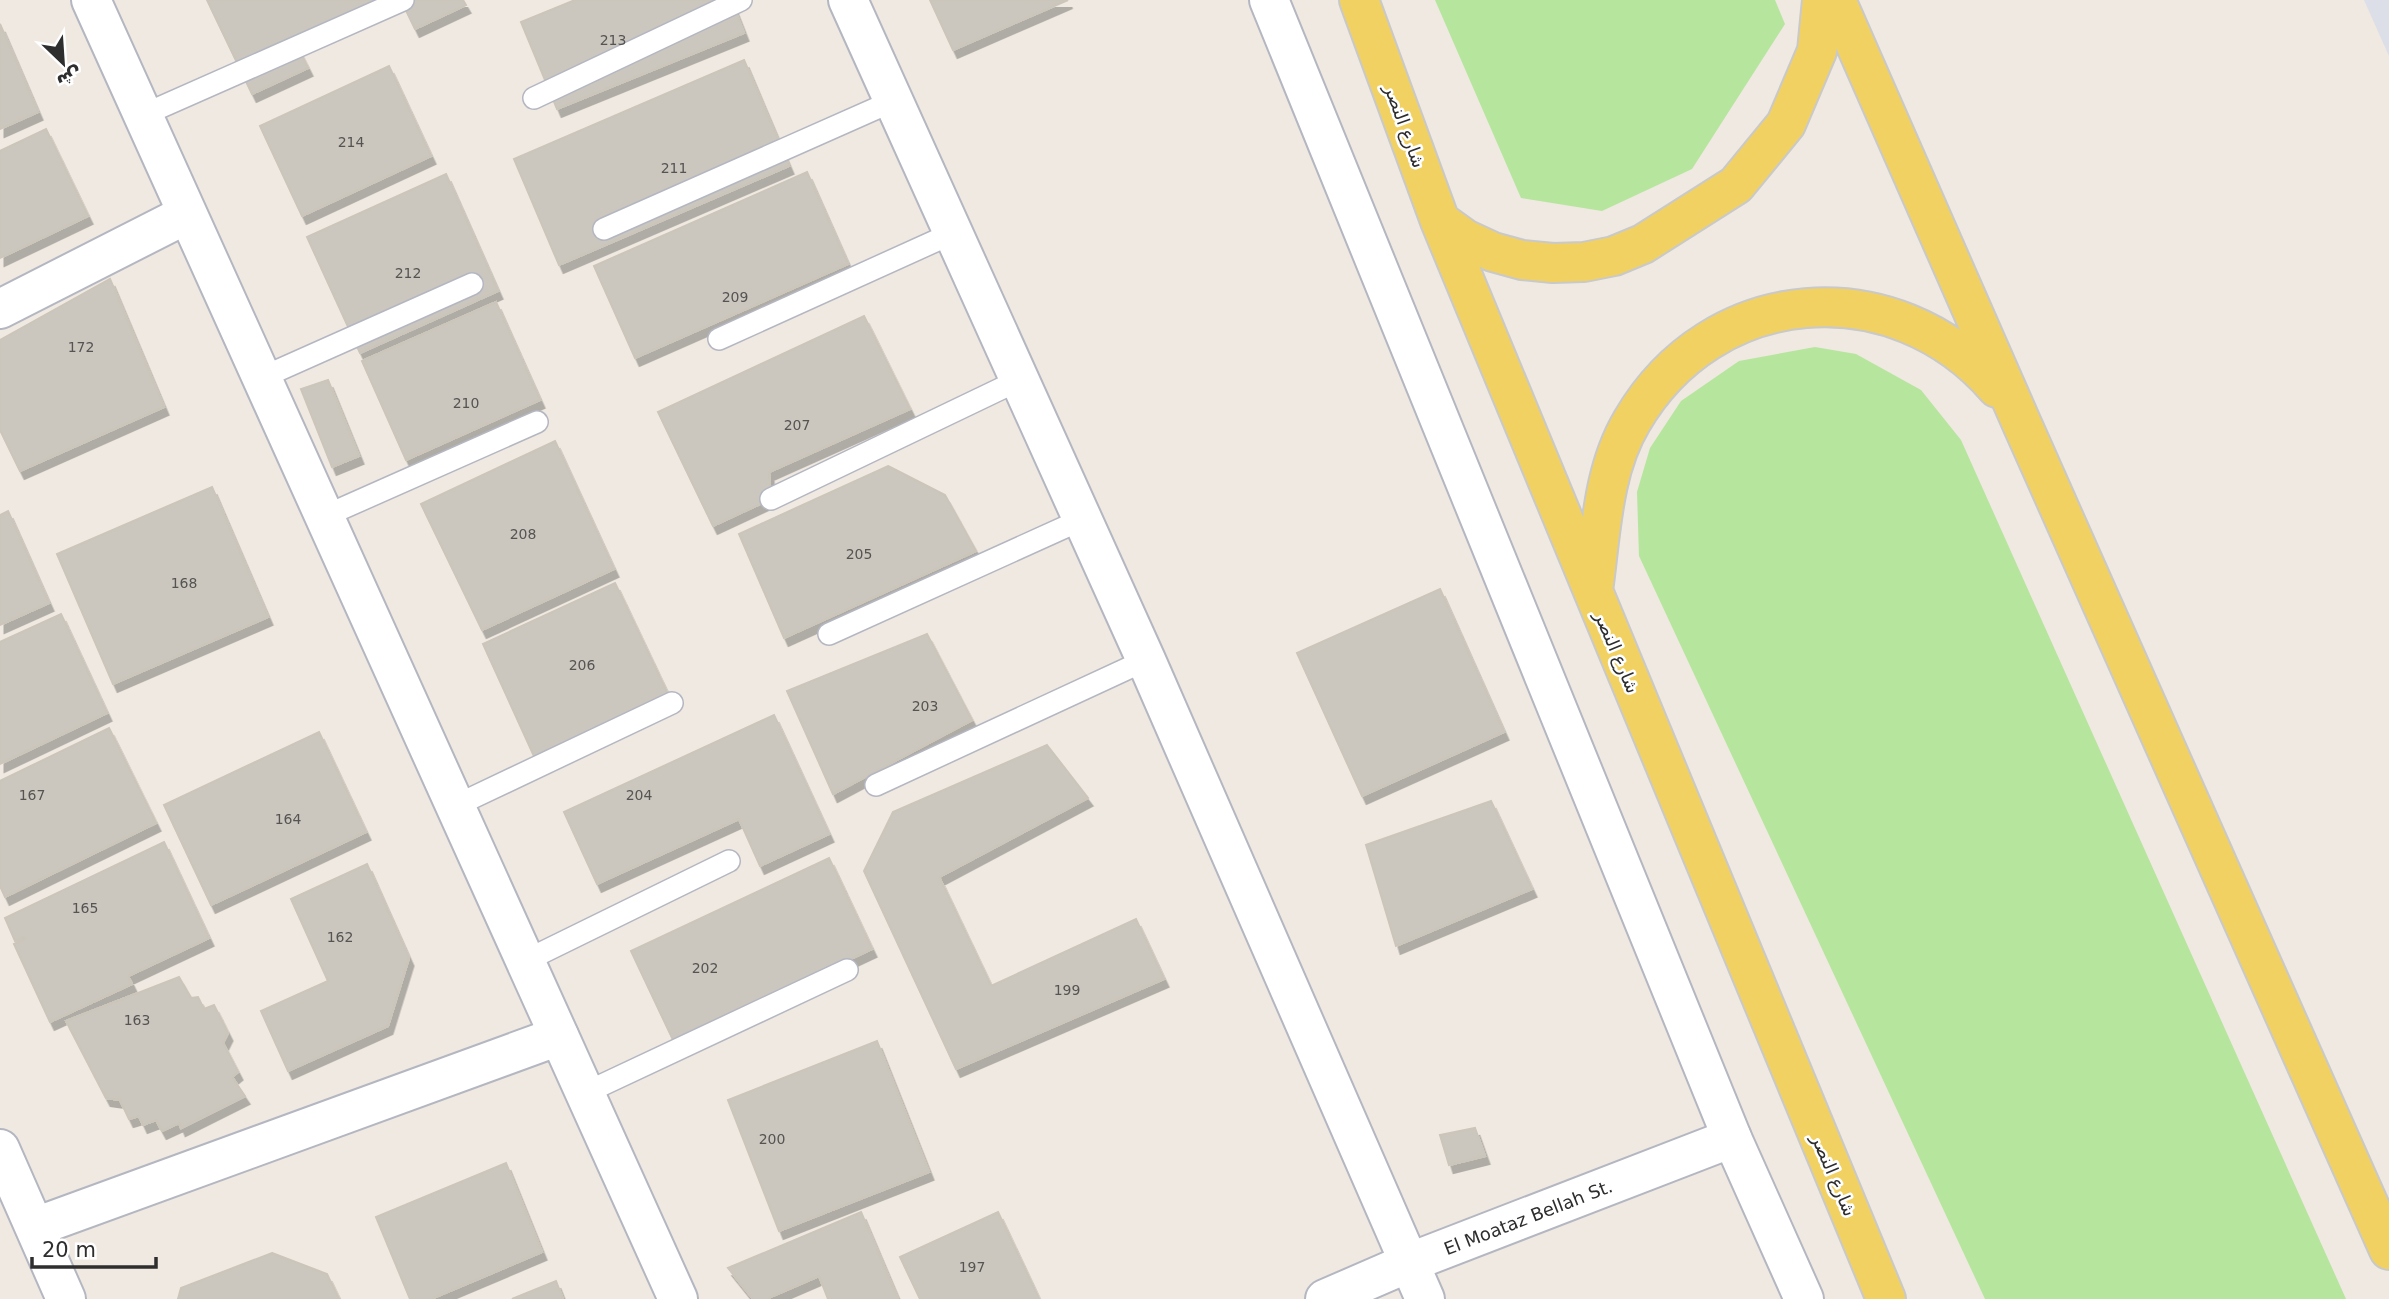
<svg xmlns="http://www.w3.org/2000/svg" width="2389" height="1299" viewBox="0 0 2389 1299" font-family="'DejaVu Sans',Cairo,sans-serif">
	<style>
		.airport { fill: #dcdee8 }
		.green { fill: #b6e59e }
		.building { fill: #cbc7bf; stroke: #cbc5ba; stroke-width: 2; filter: url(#shadow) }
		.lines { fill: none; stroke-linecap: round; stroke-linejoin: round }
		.lane-casing { stroke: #b4b7c1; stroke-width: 24 }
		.street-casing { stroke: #b4b7c1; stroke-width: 42 }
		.secondary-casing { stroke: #b4b7c1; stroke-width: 42 }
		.primary-casing { stroke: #c9c9c9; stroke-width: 42 }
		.lane { stroke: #fff; stroke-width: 21 }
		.street { stroke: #fff; stroke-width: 38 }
		.secondary { stroke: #fff; stroke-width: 38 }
		.primary { stroke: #f2d163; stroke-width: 38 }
		.labels { text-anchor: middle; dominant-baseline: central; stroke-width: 5; stroke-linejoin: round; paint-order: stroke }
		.number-label { font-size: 14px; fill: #555452 }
		.street-label { font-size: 18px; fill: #2e2e2e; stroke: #fff }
	</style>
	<defs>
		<filter id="shadow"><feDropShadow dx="4.5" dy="8" stdDeviation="0" flood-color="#0004"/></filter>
	</defs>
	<rect width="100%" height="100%" fill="#efe9e1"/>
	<path class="airport" d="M2364 0H2389V56Z"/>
	<path class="green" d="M1435 0H1775L1785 24 1692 169 1602 211 1521 198Z
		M1815 347 1856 354 1921 390 1961 440 2346 1299H1985L1639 556 1637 492 1650 448 1681 401 1739 361Z"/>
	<path class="building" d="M207 0H377L294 40 308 68 252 94Z
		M401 0H463L466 5 415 29Z
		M575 0H731L744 33 557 109 521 22Z
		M930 0H1068L953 50Z
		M0 24 38 112 0 129Z
		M744 60 789 166 559 265 514 159Z
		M389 66 431 156 302 216 260 126Z
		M46 129 88 216 0 258V151Z
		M807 172 848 264 635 358 594 266Z
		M446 174 498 291 360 353 307 237Z
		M110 279 164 407 20 471 0 430V340Z
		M496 302 540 400 406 460 362 361Z
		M864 316 910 409 769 472 771 499 713 526 658 412Z
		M328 380 359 456 332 467 301 389Z
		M555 441 614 569 482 630 421 504Z
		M888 466 945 495 976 551 784 638 739 534Z
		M212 487 268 617 113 684 57 554Z
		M8 511 49 603 0 625V515Z
		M615 583 672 703 538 765 483 644Z
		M1440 589 1504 732 1362 796 1297 653Z
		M61 614 107 713 0 764V642Z
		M927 634 972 720 833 794 787 691Z
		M774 715 829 834 760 866 739 819 597 884 564 812Z
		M109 728 156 823 5 897 0 886V781Z
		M319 732 366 832 211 905 164 805Z
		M1047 745 1088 798 939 877 991 986 1136 919 1164 979 956 1069 864 871 893 812Z
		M1491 801 1532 889 1396 946 1366 845Z
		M164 842 209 938 128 976 132 984 50 1022 14 944 25 939 24 937 15 941 5 918Z
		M829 858 872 949 674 1042 631 951Z
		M367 864 409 958 388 1026 288 1071 261 1011 328 981 291 899Z
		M179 977 191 998 198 997 204 1009 214 1005 228 1033 223 1043 238 1072 232 1077 245 1096 181 1128 179 1123 162 1131 156 1120 143 1125 139 1116 129 1119 120 1100 106 1098 66 1021Z
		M877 1041 929 1172 779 1231 728 1100Z
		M1475 1128 1485 1156 1449 1165 1440 1135Z
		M506 1163 542 1252 431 1299H410L376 1217Z
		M861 1212 898 1299H828L819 1276 766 1299H753L728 1268Z
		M998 1212 1039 1299H920L900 1257Z
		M272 1253 327 1274 339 1299H178L181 1288Z
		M556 1281 563 1299H512Z"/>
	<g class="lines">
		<defs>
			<path id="lane" d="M534 98 741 0
				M143 115 403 0
				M604 229 893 101
				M719 339 953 233
				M261 378 472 284
				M771 499 1019 380
				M325 516 537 422
				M829 634 1083 519
				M876 785 1146 660
				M455 806 672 703
				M525 961 729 861
				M585 1093 847 970"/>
			<g id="street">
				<path d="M91 0 678 1299"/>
				<path d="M848 0 1146 660 1425 1299"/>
				<path d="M0 309 187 214"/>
				<path d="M0 1149 66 1299"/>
				<path d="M35 1227 559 1036"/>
				<path id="s1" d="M1325 1299 1408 1263 1732 1138"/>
			</g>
			<path id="secondary" d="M1269 0 1732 1138 1804 1299"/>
			<path id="primary" d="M1359 0 1440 221 1886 1299
				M1836 0 2022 424 2389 1250
				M1440 221 1465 239 1493 252 1522 260 1553 263 1584 262 1614 256 1643 244 1736 185 1786 124 1817 51 1822 0
				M1593 591C1601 534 1602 471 1632 421 1712 283 1894 269 1997 388"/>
		</defs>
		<use href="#lane" class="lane-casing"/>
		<use href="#street" class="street-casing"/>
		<use href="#secondary" class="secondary-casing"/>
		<use href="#primary" class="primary-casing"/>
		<use href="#lane" class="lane"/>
		<use href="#street" class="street"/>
		<use href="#secondary" class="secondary"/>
		<use href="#primary" class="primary"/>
	</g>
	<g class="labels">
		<g class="number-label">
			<text x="613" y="40">213</text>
			<text x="351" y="142">214</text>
			<text x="674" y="168">211</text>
			<text x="408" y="273">212</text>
			<text x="735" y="297">209</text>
			<text x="81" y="347">172</text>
			<text x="466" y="403">210</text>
			<text x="797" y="425">207</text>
			<text x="523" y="534">208</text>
			<text x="859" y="554">205</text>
			<text x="184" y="583">168</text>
			<text x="582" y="665">206</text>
			<text x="925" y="706">203</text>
			<text x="32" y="795">167</text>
			<text x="639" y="795">204</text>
			<text x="288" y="819">164</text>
			<text x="85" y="908">165</text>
			<text x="340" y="937">162</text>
			<text x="705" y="968">202</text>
			<text x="1067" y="990">199</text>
			<text x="137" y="1020">163</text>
			<text x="772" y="1139">200</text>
			<text x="972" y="1267">197</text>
		</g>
		<g class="street-label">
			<text transform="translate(1405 126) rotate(70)">شارع النصر</text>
			<text transform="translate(1617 652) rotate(67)">شارع النصر</text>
			<text transform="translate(1834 1175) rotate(67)">شارع النصر</text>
			<text stroke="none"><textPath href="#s1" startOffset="219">El Moataz Bellah St.</textPath></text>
		</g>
	</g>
	<g transform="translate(63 63) rotate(155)" stroke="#ffffff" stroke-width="5" paint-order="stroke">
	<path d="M0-5L12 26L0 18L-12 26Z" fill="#2e2e2e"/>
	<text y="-10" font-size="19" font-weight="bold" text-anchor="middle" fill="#2e2e2e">ش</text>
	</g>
	<path d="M32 1257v10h124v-10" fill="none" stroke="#2e2e2e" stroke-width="3.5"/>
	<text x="42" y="1257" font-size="21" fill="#2e2e2e" stroke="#ffffff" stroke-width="5" paint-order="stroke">20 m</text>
</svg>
